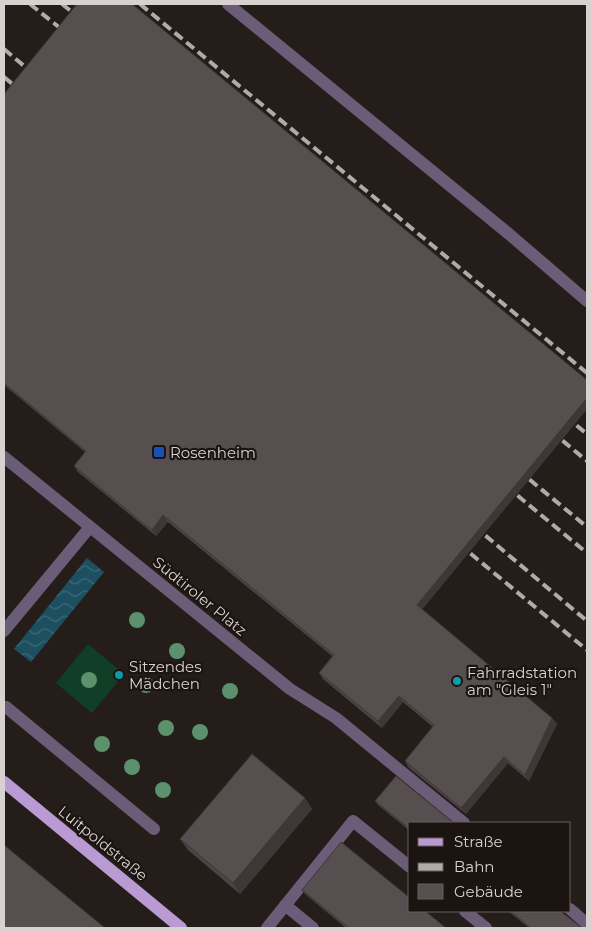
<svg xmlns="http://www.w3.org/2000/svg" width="591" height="932" viewBox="0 0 591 932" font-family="Montserrat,sans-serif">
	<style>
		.grass { fill: #113e26 }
		.water { fill: url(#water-waves) }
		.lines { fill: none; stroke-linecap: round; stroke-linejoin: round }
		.minor { stroke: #6b5d78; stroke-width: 12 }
		.major { stroke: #b99ad3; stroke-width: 12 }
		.rail { stroke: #b1aba8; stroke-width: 4; stroke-dasharray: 10 5; stroke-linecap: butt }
		.tree { fill: #5b916d }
		.wall { fill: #4b4345 }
		.shaded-wall { fill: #3d3738 }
		.building { fill: #574e50; stroke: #3d3738 }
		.transit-dot { fill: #1a4fb4; stroke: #1b1410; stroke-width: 2 }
		.culture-dot { fill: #0f9aa8; stroke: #1b1410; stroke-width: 2 }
		.labels { text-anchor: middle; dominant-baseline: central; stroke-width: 4.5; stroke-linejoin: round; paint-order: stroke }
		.poi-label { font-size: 15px; fill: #d7d2cf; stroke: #1b1410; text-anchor: start }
		.street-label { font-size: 15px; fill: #d7d2cf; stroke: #1b1410 }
	</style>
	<defs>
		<pattern id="water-waves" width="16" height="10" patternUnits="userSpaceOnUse" patternTransform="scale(1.25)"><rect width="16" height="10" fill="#1c5061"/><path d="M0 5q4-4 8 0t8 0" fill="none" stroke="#3c6877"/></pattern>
	</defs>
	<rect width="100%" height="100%" fill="#241d19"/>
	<path class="grass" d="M88 644 124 674 92 713 56 683Z"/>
	<path class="water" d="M87 558 104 572 31 662 14 649Z"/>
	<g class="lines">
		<path class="minor" d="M228 4 509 234 587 301
			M4 457 290 689 336 718 464 823
			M4 631 90 527
			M6 707 154 829
			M285 905 313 928
			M570 909 587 924
			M465 911 486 928
			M267 928 353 821 410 867"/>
		<path class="major" d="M4 782 181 928"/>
		<path class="rail" d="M30 4 70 36
			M62 4 81 19
			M140 4 587 373
			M4 49 36 76
			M4 77 22 92
			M565 416 587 434
			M551 431 587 461
			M518 470 587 527
			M506 486 587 553
			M474 526 587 621
			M459 544 587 650"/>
	</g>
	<g class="tree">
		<circle cx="137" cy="620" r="8"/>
		<circle cx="177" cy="651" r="8"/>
		<circle cx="89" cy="680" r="8"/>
		<circle cx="146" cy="685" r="8"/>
		<circle cx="230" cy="691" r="8"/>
		<circle cx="166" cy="728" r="8"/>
		<circle cx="200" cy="732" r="8"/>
		<circle cx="102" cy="744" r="8"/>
		<circle cx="132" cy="767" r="8"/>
		<circle cx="163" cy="790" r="8"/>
	</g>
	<path class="wall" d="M4 94 587 380V409L422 609 552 718 557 724 529 781 508 763 466 814 409 768 405 761 433 727 403 702 382 728 323 679 319 673 332 656 168 522 156 536 78 472 74 466 85 452 4 385Z
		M305 798 312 809 240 894 188 850 180 839Z
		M375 801 410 823V831L378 805Z
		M302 890 446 928H346L305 894Z
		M508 911H560L582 928H529Z"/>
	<path class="shaded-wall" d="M587 398V409L421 611 417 605Z
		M163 515 168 522 156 536 152 530Z
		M399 696 403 702 382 728 378 721Z
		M552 718 557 724 529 781 525 775Z
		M504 757 508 763 466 814 461 808Z
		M305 798 312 809 240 894 233 883Z"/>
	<path class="building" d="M77 4H132L587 380V398L417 605 552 718 525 775 504 757 461 808 405 761 434 725 399 696 378 721 319 673 334 655 163 515 152 530 134 516 74 466 86 451 4 383V94Z
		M252 754 305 798 233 883 180 839Z
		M396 776 454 823H410V829L375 801Z
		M341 842 410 898V911H425L446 928H349L302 890Z
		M4 845 105 928H4Z
		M510 911H560L582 928H531Z"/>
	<rect class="transit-dot" x="153" y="446" width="12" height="12" rx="2.5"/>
	<g class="culture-dot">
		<circle cx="119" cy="675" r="5"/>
		<circle cx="457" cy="681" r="5"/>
	</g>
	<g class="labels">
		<g class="poi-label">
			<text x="170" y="452">Rosenheim</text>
			<text x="129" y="666">Sitzendes<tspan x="129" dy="17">Mädchen</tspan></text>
			<text x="467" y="672">Fahrradstation<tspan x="467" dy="17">am "Gleis 1"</tspan></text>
		</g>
		<g class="street-label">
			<text transform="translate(200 596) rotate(39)">Südtiroler Platz</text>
			<text transform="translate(103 843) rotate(39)">Luitpoldstraße</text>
		</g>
	</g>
	<rect width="591" height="932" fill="none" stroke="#d7d2cf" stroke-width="10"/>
	<rect x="408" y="822" width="162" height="90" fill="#1b1410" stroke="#66605c"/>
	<rect x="418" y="838" width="25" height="8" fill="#b99ad3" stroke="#66605c"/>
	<text x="454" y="847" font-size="15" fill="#d7d2cf">Straße</text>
	<rect x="418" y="863" width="25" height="8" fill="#b1aba8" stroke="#66605c"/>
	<text x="454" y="872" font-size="15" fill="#d7d2cf">Bahn</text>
	<rect x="418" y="884" width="25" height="15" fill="#574e50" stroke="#66605c"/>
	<text x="454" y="897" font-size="15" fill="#d7d2cf">Gebäude</text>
</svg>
